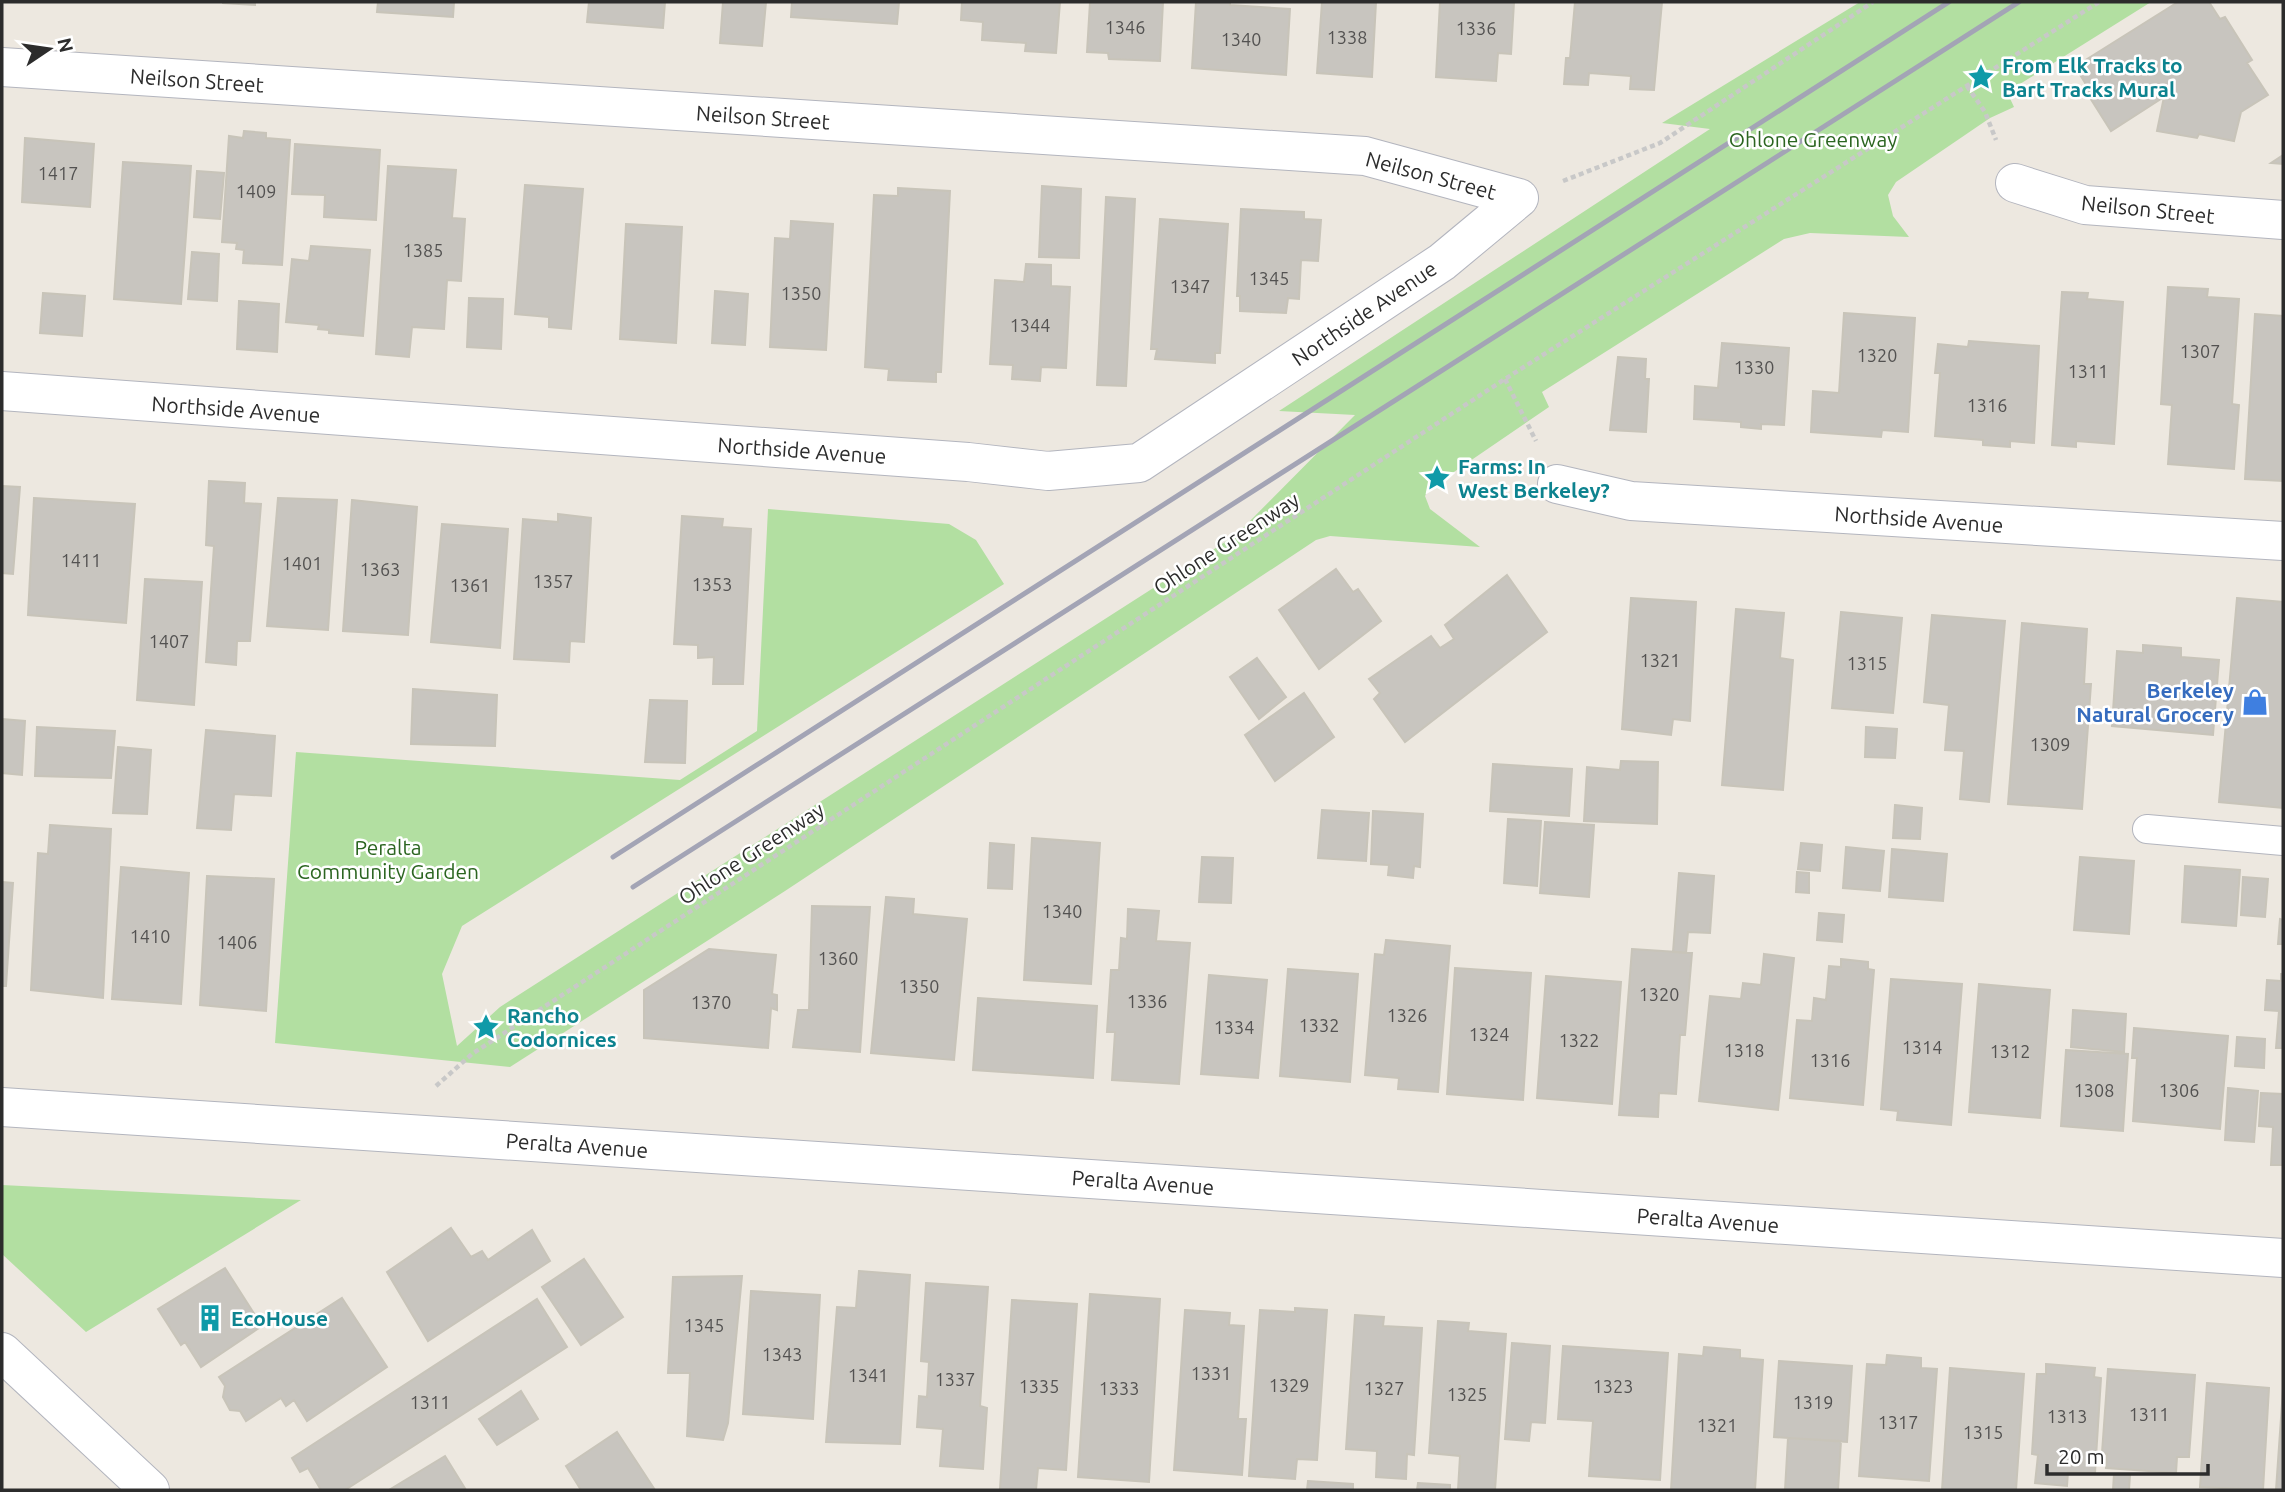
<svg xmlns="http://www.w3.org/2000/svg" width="2285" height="1492" viewBox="0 0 2285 1492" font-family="Ubuntu,sans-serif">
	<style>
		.green { fill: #b2dfa1 }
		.building { fill: #c8c5bf; stroke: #c8c4b9; stroke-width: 2 }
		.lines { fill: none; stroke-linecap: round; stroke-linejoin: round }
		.lane-casing { stroke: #b3b5be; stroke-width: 30 }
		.street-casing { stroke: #b3b5be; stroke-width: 40 }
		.secondary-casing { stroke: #b3b5be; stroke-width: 40 }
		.path { stroke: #c8c8c8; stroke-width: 4.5; stroke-dasharray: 5 3.5; stroke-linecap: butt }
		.lane { stroke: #fff; stroke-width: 28 }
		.street { stroke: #fff; stroke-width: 38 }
		.secondary { stroke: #fff; stroke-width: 38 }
		.rail { stroke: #a3a4b5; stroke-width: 5 }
		.labels { text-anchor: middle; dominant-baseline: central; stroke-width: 5; stroke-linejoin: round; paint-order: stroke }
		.number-label { font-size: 18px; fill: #535251 }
		.culture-label { font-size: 21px; font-weight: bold; fill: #0d838f; stroke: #fff; text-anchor: start }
		.street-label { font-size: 21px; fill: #2c2c2c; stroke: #fff }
		.park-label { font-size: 21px; fill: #2b6520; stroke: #fff }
		.shop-label { font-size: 21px; font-weight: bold; fill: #366cbe; stroke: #fff; text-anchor: end }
	</style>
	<rect width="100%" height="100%" fill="#ede8e0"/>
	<path class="green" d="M1860 2H2151L2007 92 2014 107 1990 118 1896 182 1888 195 1893 216 1909 237 1810 233 1784 239 1542 392 1549 407 1429 489 1425 496 1430 509 1480 547 1330 536 1316 540 785 891 510 1067 275 1043 296 752 680 780 757 731 768 509 949 524 976 540 1004 584 462 926 442 974 457 1046 500 1007 1236 535 1355 415 1279 411 1710 129 1662 123Z
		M2 1185 301 1200 86 1332 2 1254Z"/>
	<path class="building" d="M223 2H255V5L223 3Z
		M378 2H454L453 17 377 12Z
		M589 2H665L663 28 587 22Z
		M723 2H766L762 46 720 43Z
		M792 2H899L897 24 791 17Z
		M962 2H1060L1056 53 1025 51 1026 43 982 40 983 22 961 20Z
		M1090 2H1163L1160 61 1109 59 1108 53 1087 52Z
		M1196 2H1230V5L1290 9 1286 75 1192 68Z
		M1322 2H1376L1372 77 1317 73Z
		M1440 2H1514L1511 54 1498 53 1496 81 1436 77Z
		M1575 2H1662L1654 90 1630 89 1631 76 1589 73 1588 85 1564 84 1566 58H1570Z
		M2178 2H2209L2220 19 2225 17 2252 60 2247 63 2268 95 2241 112 2234 141 2199 134 2197 138 2157 131 2164 97 2111 131 2087 93 2090 91 2079 73 2088 67 2084 61Z
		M244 131 266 133V138L290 140 282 265 243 263 244 250 236 249 237 243 222 242 229 136 243 138Z
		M25 138 94 144 90 207 22 202Z
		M295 144 380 150 376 220 324 217 325 195 292 194Z
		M2283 155V164L2271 163Z
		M123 162 191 166 181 304 114 299Z
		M388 166 456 170 452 218 465 219 461 281 447 280 444 329 412 327 409 357 376 354Z
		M197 171 224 173 220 219 194 217Z
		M525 185 583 189 571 329 549 327V317L515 314Z
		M1042 186 1081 189 1079 258 1039 257Z
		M898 188 950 191 941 372H936V382L888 380 889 369 865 367 874 195 898 196Z
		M1106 197 1135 199 1126 386 1097 385Z
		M1241 209 1304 212V219L1321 220 1318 261 1301 260 1299 299 1288 298 1286 313 1240 311V296H1237Z
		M1160 219 1228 224 1220 353H1215V363L1155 359 1157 349H1151Z
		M791 221 833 224 826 350 770 347 775 238 790 239Z
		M626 224 682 227 676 343 620 339Z
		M311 246 370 250 363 336 329 333V330L318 329 319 325 286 322 292 259 309 261Z
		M192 252 219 254 217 301 188 299Z
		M1026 264 1051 265V286L1070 287 1066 368 1041 367 1040 381 1012 379 1013 365 990 364 995 280 1024 282Z
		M2168 287 2208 289 2207 297 2239 299 2232 404 2239 405 2234 469 2168 464 2172 405 2161 404Z
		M715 291 748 294 745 345 712 343Z
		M2062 292 2088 293 2087 299 2123 302 2114 444 2076 441V447L2052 445Z
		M43 293 85 296 82 336 40 333Z
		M469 298 503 299 501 349 467 347Z
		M239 301 279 304 277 352 237 349Z
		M1844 313 1915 318 1908 432 1882 430 1881 437 1811 432 1813 391 1839 393Z
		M2255 314 2283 316V481L2245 479Z
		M1969 341 2039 346 2034 443 2010 441V447L1983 445V440L1935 436 1940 373H1935L1938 344 1968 347Z
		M1722 343 1789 348 1784 425 1761 424V429L1741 427V422L1694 419 1695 386 1718 388Z
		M1618 357 1646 359 1645 379H1649L1646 432 1610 430Z
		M209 481 245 483 244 503 261 504 250 641H237L236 665 206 662 214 546 206 545Z
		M2 486 20 487 13 574 2 573Z
		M34 498 135 504 126 623 28 615Z
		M278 498 337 500 328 630 267 626Z
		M352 500 417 507 408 635 343 631Z
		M558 514 591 518 584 642 570 641 569 662 514 659 523 519 558 522Z
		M682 516 723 519 722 527 751 529 743 684H713L714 657 698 658V645L674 644Z
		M442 524 508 529 500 648 431 642Z
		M1336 569 1353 592 1358 589 1381 621 1319 669 1279 610Z
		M1507 575 1547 632 1405 742 1374 699 1380 693 1369 679 1431 636 1440 648 1454 639 1445 625Z
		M145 579 202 582 194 705 137 700Z
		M1631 598 1696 602 1690 721 1673 719 1671 735 1622 729Z
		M2237 598 2283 602V808L2219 802Z
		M1736 609 1784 613 1780 658 1793 660 1783 790 1722 785Z
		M1841 612 1902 618 1893 713 1832 708Z
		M1932 615 2005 621 1989 802 1960 799 1964 751 1945 750 1949 705 1924 702Z
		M2022 623 2087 629 2084 684H2091L2082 809 2008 804Z
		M2143 645 2181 648V657L2219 660 2213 735 2112 726 2117 651 2143 653Z
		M1257 658 1286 697 1259 719 1230 677Z
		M413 689 497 695 495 746 411 744Z
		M1304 693 1334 737 1275 781 1245 735Z
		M650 700 687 701 685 763 645 762Z
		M2 719 25 721 22 775 2 773Z
		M37 727 115 731 111 778 35 776Z
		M1866 727 1897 729 1895 758 1865 757Z
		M206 730 275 736 271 796 234 794 231 830 197 828Z
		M118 747 151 750 147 814 113 813Z
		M1621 761 1658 762 1657 824 1584 821 1587 767 1620 770Z
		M1493 764 1572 769 1569 816 1490 811Z
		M1895 805 1922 808 1920 839 1893 838Z
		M1322 810 1369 813 1366 861 1318 858Z
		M1373 811 1423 814 1420 867 1414 866 1413 878 1388 875 1389 865 1371 864Z
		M1508 819 1541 821 1537 886 1504 883Z
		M1545 822 1594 825 1589 897 1540 893Z
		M50 825 111 829 103 998 31 990 38 853 48 854Z
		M1032 838 1100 843 1091 984 1024 980Z
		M990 843 1014 845 1012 889 988 888Z
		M1801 843 1822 845 1820 871 1798 869Z
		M1846 847 1884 851 1880 891 1843 888Z
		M1892 849 1947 854 1943 901 1889 897Z
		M1202 857 1233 858 1231 903 1199 902Z
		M2080 857 2134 861 2129 934 2074 930Z
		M2185 866 2240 870 2236 926 2182 922Z
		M121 867 189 873 181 1004 112 999Z
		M1797 872 1809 873V893L1796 892Z
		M1679 873 1714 876 1710 933 1688 932 1686 953 1673 952Z
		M207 876 274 879 266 1011 200 1005Z
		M2243 877 2268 879 2265 917 2241 915Z
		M2 882 13 883 6 986H2Z
		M886 897 914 899 913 914 967 919 954 1060 871 1053Z
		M812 906 870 907 860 1052 793 1047 798 1010H809Z
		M1128 909 1159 911 1156 941 1190 943 1179 1084 1112 1080 1115 1032H1107L1111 970H1119L1121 938 1127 939Z
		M1819 913 1844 915 1842 942 1817 940Z
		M2280 919 2283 920V944H2278Z
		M1386 940 1450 946 1438 1092 1398 1089 1399 1078 1365 1075 1375 954 1384 955Z
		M709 949 776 955 772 994 777 995V1010L771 1008 768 1048 644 1038V990Z
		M1632 949 1692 953 1685 1035H1680L1676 1094 1659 1093 1658 1117 1619 1115Z
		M1764 954 1794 958 1778 1110 1699 1101 1710 996 1741 999 1743 983 1761 985Z
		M1841 959 1868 962V969L1874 970 1863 1105 1790 1098 1797 1020 1812 1021 1814 998 1826 1000 1829 966 1841 967Z
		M1455 968 1531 973 1523 1100 1447 1094Z
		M1288 969 1358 974 1350 1082 1280 1076Z
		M2281 974H2283V1048H2276L2279 1011 2265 1010 2267 980 2281 981Z
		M1209 975 1267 980 1258 1078 1201 1074Z
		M1546 976 1621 982 1612 1104 1537 1098Z
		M1891 979 1962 984 1951 1125 1897 1120 1898 1111 1881 1109Z
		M1979 984 2050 990 2040 1118 1969 1112Z
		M978 998 1097 1006 1093 1078 973 1070Z
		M2073 1010 2126 1014 2124 1052 2071 1047Z
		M2134 1028 2228 1036 2220 1129 2133 1121 2137 1058H2132Z
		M2237 1037 2265 1039 2264 1068 2235 1066Z
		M2066 1050 2128 1054 2123 1131 2061 1126Z
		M2228 1088 2258 1091 2254 1142 2225 1140Z
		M2261 1093 2283 1094V1165H2271L2273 1127 2259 1126Z
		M451 1228 471 1257 482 1251 488 1260 532 1230 550 1261 428 1341 387 1272Z
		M584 1259 623 1317 581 1345 542 1287Z
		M225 1268 262 1326 201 1367 185 1342 181 1345 158 1309Z
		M859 1271 910 1275 900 1444 826 1442 837 1307 856 1308Z
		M742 1276 728 1423 723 1440 687 1436 690 1373H668L673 1277Z
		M926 1283 988 1287 980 1406 987 1408 983 1469 940 1466 943 1429 917 1427 919 1396 927 1397 929 1362 921 1361Z
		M751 1291 820 1295 813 1419 743 1414Z
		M1090 1294 1160 1299 1149 1482 1078 1477Z
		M342 1298 387 1367 307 1421 294 1400 286 1406 281 1398 246 1421 240 1411 230 1410 223 1397 225 1386 219 1377Z
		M537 1299 567 1347 345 1490H321L308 1468 300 1472 292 1458Z
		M1012 1300 1077 1304 1066 1470 1038 1468 1036 1490 1000 1489Z
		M1295 1308 1327 1310 1317 1460 1297 1459 1295 1479 1249 1476 1260 1310 1295 1312Z
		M1185 1310 1230 1313 1229 1325 1244 1326 1238 1419H1246L1242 1475 1174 1470Z
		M1355 1315 1384 1317 1383 1326 1422 1328 1414 1455 1407 1454 1406 1479 1376 1477 1377 1451 1346 1449Z
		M1438 1321 1469 1323 1468 1331 1506 1334 1495 1490H1458L1460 1456 1429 1453Z
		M1512 1343 1550 1346 1545 1423 1531 1422 1529 1441 1505 1439Z
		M1563 1346 1668 1353 1660 1480 1589 1476 1593 1421 1558 1419Z
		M1704 1347 1740 1350V1358L1763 1360 1755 1490H1671L1679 1354 1703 1356Z
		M1887 1355 1921 1358V1368L1937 1369 1929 1481 1859 1476 1867 1364 1886 1365Z
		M1779 1361 1852 1366 1847 1442 1774 1437Z
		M2046 1364 2095 1368 2094 1377 2101 1378 2095 1473 2068 1472 2067 1486 2035 1483 2038 1455 2032 1454 2037 1374H2046Z
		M1950 1368 2024 1374 2016 1490H1942Z
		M2108 1369 2195 1375 2189 1457H2177L2176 1473 2106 1468 2107 1454 2102 1453Z
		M2207 1383 2269 1388 2263 1490 2200 1487Z
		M2283 1389V1490H2276Z
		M521 1391 538 1419 497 1445 479 1419Z
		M617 1432 655 1490H581L566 1466Z
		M1788 1438 1841 1441 1838 1490H1785Z
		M445 1456 466 1490H389Z
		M2114 1474 2130 1475 2129 1490H2113Z
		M1308 1481 1353 1484V1490H1307Z
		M1418 1483 1450 1485V1490H1417Z"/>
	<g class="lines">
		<defs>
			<path id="lane" d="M2147 829 2283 841"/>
			<path id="street" d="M2 67 1365 156 1519 198
				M2015 183 2085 205 2283 220
				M2 391 968 462 1048 471 1139 463 1442 262 1519 198
				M1557 484 1631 501 2283 541
				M2 1107 2283 1258"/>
			<path id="secondary" d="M2 1352 150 1490"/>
		</defs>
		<use href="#lane" class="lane-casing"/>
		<use href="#street" class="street-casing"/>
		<use href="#secondary" class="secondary-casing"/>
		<path class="path" d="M1967 86 1985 112 1996 140
			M1563 181 1660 143 1873 2
			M1505 379 1536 441
			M436 1086 472 1054 1505 379 2099 2"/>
		<use href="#lane" class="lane"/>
		<use href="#street" class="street"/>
		<use href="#secondary" class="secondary"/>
		<path class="rail" d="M613 857 1949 2
			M633 887 2019 2"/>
	</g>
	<defs>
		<symbol id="sight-bare" viewBox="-9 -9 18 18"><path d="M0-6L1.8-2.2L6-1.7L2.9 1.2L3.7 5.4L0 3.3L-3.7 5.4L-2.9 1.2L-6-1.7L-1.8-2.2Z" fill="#0f9aa8" stroke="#fff" stroke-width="2.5" paint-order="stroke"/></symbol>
		<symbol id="shop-bare" viewBox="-9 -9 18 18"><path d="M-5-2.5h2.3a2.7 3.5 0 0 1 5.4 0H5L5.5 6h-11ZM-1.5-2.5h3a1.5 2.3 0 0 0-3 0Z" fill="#3f7fe0" stroke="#fff" stroke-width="2.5" paint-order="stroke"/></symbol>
		<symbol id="building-bare" viewBox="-9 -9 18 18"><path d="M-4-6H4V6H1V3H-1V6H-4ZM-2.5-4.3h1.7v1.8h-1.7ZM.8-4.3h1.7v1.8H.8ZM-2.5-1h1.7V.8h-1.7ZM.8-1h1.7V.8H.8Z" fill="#0f9aa8" stroke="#fff" stroke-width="2.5" paint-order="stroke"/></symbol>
	</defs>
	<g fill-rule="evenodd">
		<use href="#sight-bare" x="1962" y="58" width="38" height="38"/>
		<use href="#sight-bare" x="1418" y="459" width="38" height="38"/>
		<use href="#shop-bare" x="2236" y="683" width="38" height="38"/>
		<use href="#sight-bare" x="467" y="1008" width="38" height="38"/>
		<use href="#building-bare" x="191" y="1299" width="38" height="38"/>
	</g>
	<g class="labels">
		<g class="number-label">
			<text x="1125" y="27">1346</text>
			<text x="1476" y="28">1336</text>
			<text x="1347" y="37">1338</text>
			<text x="1241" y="39">1340</text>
			<text x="58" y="173">1417</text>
			<text x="256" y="191">1409</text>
			<text x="423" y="250">1385</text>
			<text x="1269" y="278">1345</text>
			<text x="1190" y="286">1347</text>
			<text x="801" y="293">1350</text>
			<text x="1030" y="325">1344</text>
			<text x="2200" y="351">1307</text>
			<text x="1877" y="355">1320</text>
			<text x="1754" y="367">1330</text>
			<text x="2088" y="371">1311</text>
			<text x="1987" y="405">1316</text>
			<text x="81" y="560">1411</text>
			<text x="302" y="563">1401</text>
			<text x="380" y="569">1363</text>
			<text x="553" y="581">1357</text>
			<text x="712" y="584">1353</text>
			<text x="470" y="585">1361</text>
			<text x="169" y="641">1407</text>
			<text x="1660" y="660">1321</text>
			<text x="1867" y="663">1315</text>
			<text x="2050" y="744">1309</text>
			<text x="1062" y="911">1340</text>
			<text x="150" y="936">1410</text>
			<text x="237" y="942">1406</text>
			<text x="838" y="958">1360</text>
			<text x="919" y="986">1350</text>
			<text x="1659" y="994">1320</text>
			<text x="1147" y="1001">1336</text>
			<text x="711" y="1002">1370</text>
			<text x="1407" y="1015">1326</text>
			<text x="1319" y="1025">1332</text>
			<text x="1234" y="1027">1334</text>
			<text x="1489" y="1034">1324</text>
			<text x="1579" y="1040">1322</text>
			<text x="1922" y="1047">1314</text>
			<text x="1744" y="1050">1318</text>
			<text x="2010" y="1051">1312</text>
			<text x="1830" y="1060">1316</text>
			<text x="2094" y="1090">1308</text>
			<text x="2179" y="1090">1306</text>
			<text x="704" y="1325">1345</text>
			<text x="782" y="1354">1343</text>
			<text x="1211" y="1373">1331</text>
			<text x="868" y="1375">1341</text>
			<text x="955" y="1379">1337</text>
			<text x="1289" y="1385">1329</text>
			<text x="1039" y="1386">1335</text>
			<text x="1613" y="1386">1323</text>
			<text x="1119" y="1388">1333</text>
			<text x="1384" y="1388">1327</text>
			<text x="1467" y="1394">1325</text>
			<text x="430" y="1402">1311</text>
			<text x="1813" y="1402">1319</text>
			<text x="2149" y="1414">1311</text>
			<text x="2067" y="1416">1313</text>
			<text x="1898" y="1422">1317</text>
			<text x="1717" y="1425">1321</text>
			<text x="1983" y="1432">1315</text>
		</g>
		<g class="culture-label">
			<text x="2002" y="65">From Elk Tracks to<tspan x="2002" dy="24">Bart Tracks Mural</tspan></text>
			<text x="1458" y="466">Farms: In<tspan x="1458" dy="24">West Berkeley?</tspan></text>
			<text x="507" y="1015">Rancho<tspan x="507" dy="24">Codornices</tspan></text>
			<text x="231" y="1318">EcoHouse</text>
		</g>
		<g class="street-label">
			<text transform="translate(197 80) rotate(4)">Neilson Street</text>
			<text transform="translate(763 117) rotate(4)">Neilson Street</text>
			<text transform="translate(1431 175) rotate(15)">Neilson Street</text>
			<text transform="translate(2148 209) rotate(6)">Neilson Street</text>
			<text transform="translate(1364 313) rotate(-34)">Northside Avenue</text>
			<text transform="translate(236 409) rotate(4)">Northside Avenue</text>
			<text transform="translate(802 450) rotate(4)">Northside Avenue</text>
			<text transform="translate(1919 519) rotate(4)">Northside Avenue</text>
			<text transform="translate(1226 543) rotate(-33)">Ohlone Greenway</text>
			<text transform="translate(751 853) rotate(-33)">Ohlone Greenway</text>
			<text transform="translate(577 1145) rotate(4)">Peralta Avenue</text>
			<text transform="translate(1143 1182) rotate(4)">Peralta Avenue</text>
			<text transform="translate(1708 1220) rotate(4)">Peralta Avenue</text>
		</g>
		<g class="park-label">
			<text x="1813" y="139">Ohlone Greenway</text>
			<text x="388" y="847">Peralta<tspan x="388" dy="24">Community Garden</tspan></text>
		</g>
		<g class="shop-label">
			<text x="2234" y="690">Berkeley<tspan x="2234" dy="24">Natural Grocery</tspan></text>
		</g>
	</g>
	<rect width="2285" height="1492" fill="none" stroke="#2c2c2c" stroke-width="7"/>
	<g transform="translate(49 49) rotate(77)" stroke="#ffffff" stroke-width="5" paint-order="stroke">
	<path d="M0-5L12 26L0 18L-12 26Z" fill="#2c2c2c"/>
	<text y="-10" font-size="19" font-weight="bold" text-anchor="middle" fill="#2c2c2c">N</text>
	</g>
	<path d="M2047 1464v10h161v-10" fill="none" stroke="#2c2c2c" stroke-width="3.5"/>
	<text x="2058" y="1464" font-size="21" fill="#2c2c2c" stroke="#ffffff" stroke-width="5" paint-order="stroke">20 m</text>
</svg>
